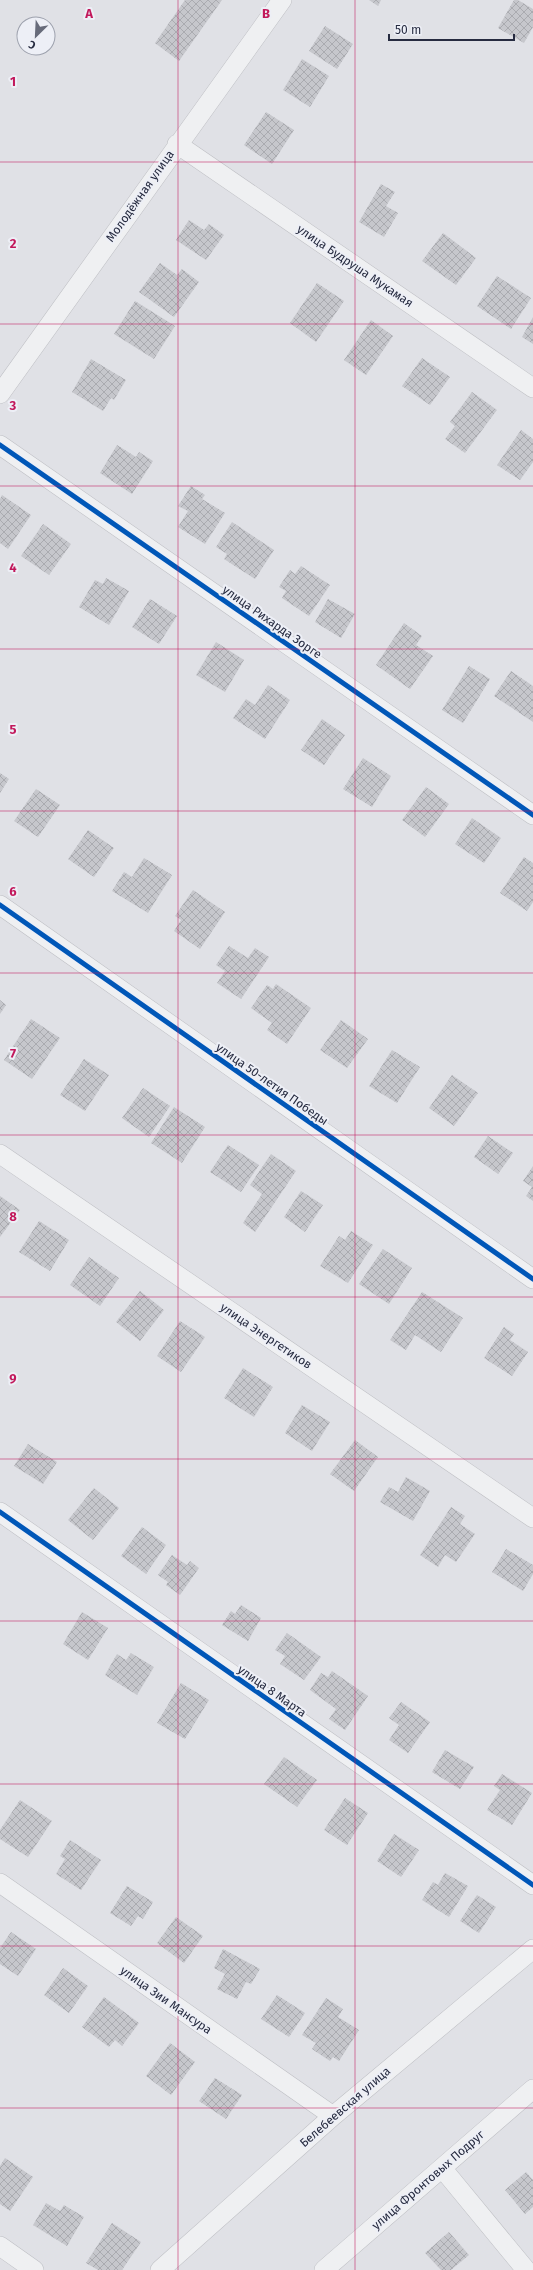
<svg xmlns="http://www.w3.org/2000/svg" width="533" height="2270" viewBox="0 0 533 2270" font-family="'Fira Sans',sans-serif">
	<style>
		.building { fill: url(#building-cross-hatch) }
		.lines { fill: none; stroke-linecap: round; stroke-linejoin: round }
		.street-casing { stroke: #bebfc4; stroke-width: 20 }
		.street { stroke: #eff0f2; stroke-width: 19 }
		.cycleway-casing { stroke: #edeff6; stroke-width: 8 }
		.cycleway { stroke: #0057b8; stroke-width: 5 }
		.grid { fill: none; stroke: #c2185b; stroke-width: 1; stroke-opacity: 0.55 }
		.labels { text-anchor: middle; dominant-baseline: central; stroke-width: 4; stroke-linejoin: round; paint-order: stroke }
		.street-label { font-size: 12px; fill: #262b40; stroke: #edeff6 }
		.grid-label { font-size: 13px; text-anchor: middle; font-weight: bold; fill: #c2185b; stroke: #edeff6; stroke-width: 4; stroke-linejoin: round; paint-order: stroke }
	</style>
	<defs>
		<pattern id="building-cross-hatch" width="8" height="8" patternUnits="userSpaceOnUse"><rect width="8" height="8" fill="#c6c7cc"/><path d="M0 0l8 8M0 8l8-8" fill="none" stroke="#aaabb0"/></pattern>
	</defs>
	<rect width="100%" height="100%" fill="#e0e1e6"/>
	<path class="building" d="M185 0H222L179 61 155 43Z
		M369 0H381L378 6Z
		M514 0H518L533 9V27L524 43 498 28Z
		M325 26 353 44 337 69 309 51Z
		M302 59 329 76 310 107 283 90Z
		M266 112 294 130 272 164 244 145Z
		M381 184 395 192 386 206 398 213 384 237 359 222Z
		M189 220 204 230 209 224 224 235 206 260 176 240Z
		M443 233 476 258 456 285 422 261Z
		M160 263 177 275 182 269 199 282 174 317 139 292Z
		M497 276 531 298 511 329 477 306Z
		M317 283 344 301 316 342 290 323Z
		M135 301 175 326 154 359 114 334Z
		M533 317V344L522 337Z
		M371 320 393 336 366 375 344 360Z
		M422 358 450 377 430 405 402 386Z
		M91 359 126 380 114 400 111 398 103 411 72 392Z
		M472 392 497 410 465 453 445 439 455 426 450 422Z
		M521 430 533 439V462L520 480 497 465Z
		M117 445 136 457 139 452 153 461 132 494 100 473Z
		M191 486 205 495 202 499 225 513 205 544 178 527 188 511 178 506Z
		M2 495 31 515 8 549 0 543V499Z
		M232 522 274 550 255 579 224 559 227 554 216 547Z
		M43 524 71 544 49 575 21 556Z
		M301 566 330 585 309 616 282 598 286 591 279 587 290 570 295 574Z
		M106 578 129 591 109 625 79 607 95 580 103 584Z
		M150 599 177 616 159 644 132 627Z
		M328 599 355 614 341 638 315 622Z
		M404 623 422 636 416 645 433 656 410 689 376 665Z
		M216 642 244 660 225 692 196 675Z
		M469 666 490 679 463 723 442 710Z
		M511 671 533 686V722L494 696Z
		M268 685 290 700 265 739 233 718 246 699 255 705Z
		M322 719 345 735 324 765 301 750Z
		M363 758 391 776 372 807 343 789Z
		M0 773 9 779 0 793Z
		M426 787 449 804 425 837 402 820Z
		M36 789 60 805 38 837 14 821Z
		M472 818 501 838 484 863 455 844Z
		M88 830 114 848 94 877 68 859Z
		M524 857 533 863V902L527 911 500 893Z
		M144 858 172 875 148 913 112 891 124 872 132 877Z
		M193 890 225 912 200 949 174 931 181 920 175 916Z
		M229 946 248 958 255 948 269 957 241 999 217 983 225 971 216 965Z
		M276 984 311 1008 287 1044 267 1030 272 1023 251 1008 267 985 273 989Z
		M0 1000 6 1005 0 1014Z
		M31 1019 60 1038 32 1079 4 1060Z
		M341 1020 368 1039 347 1068 320 1050Z
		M392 1050 420 1067 397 1103 369 1086Z
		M84 1059 109 1075 85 1111 60 1095Z
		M452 1075 478 1093 454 1126 429 1108Z
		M143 1088 170 1106 149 1137 122 1118Z
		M174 1107 205 1127 182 1163 151 1143Z
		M488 1136 513 1153 498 1174 474 1157Z
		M228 1145 259 1165 241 1192 210 1172Z
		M271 1154 296 1171 255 1232 243 1223 262 1194 250 1185Z
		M533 1166V1201L526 1196 532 1187 523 1181Z
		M301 1191 323 1205 305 1232 284 1217Z
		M0 1196 20 1210 0 1237Z
		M39 1221 69 1240 50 1271 19 1252Z
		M351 1231 373 1245 348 1283 320 1266 339 1236 345 1240Z
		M383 1249 412 1268 389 1304 359 1284Z
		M89 1257 119 1278 100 1306 70 1285Z
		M140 1291 164 1310 140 1341 116 1322Z
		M422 1292 463 1318 441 1352 415 1335 406 1350 390 1340Z
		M180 1321 205 1337 181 1372 157 1356Z
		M504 1327 514 1334 510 1340 528 1352 512 1376 484 1358Z
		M243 1368 273 1387 254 1417 224 1398Z
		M302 1405 330 1422 312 1451 285 1433Z
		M355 1440 378 1457 354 1491 330 1474Z
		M28 1444 57 1462 43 1484 14 1466Z
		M406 1477 430 1491 413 1521 380 1502 389 1487 398 1492Z
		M94 1488 119 1508 93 1540 68 1520Z
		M451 1507 465 1516 460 1524 475 1534 456 1562 445 1555 438 1567 420 1555Z
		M142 1527 166 1545 146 1574 121 1556Z
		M506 1549 533 1565V1574L523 1591 492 1572Z
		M172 1555 187 1565 190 1561 199 1568 180 1595 166 1585 168 1582 158 1575Z
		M241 1605 261 1618 248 1641 222 1625 231 1611 235 1614Z
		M82 1612 108 1628 88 1660 63 1644Z
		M287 1633 321 1657 304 1680 280 1664 285 1656 275 1650Z
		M131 1653 154 1667 137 1695 105 1675 117 1654 126 1660Z
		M332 1671 368 1696 345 1730 329 1719 336 1709 310 1690 321 1673 328 1677Z
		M181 1683 209 1700 185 1739 157 1723Z
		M401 1702 430 1722 408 1753 389 1740 399 1725 389 1718Z
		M445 1750 474 1767 460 1789 432 1772Z
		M284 1757 317 1780 297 1807 264 1784Z
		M502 1774 532 1793 512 1825 487 1810 500 1790 494 1786Z
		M345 1798 368 1813 347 1845 324 1830Z
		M20 1800 52 1821 28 1857 0 1839V1830Z
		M394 1834 419 1850 401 1877 377 1861Z
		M70 1840 101 1860 81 1890 56 1874 65 1859 60 1856Z
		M445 1873 468 1886 449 1917 422 1900 433 1882 438 1885Z
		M127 1886 153 1902 143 1919 138 1916 131 1926 110 1913Z
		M477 1895 496 1907 479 1933 460 1921Z
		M176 1917 203 1936 184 1963 157 1943Z
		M11 1932 36 1949 18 1976 0 1964V1948Z
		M223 1949 260 1969 251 1984 246 1982 237 1999 217 1989 225 1974 214 1968Z
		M63 1968 88 1986 69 2013 44 1995Z
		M277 1995 305 2013 289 2037 261 2019Z
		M104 1997 139 2023 122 2046 115 2040 109 2047 82 2027Z
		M326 1998 343 2009 338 2017 359 2030 339 2061 333 2057 330 2061 312 2049 316 2043 302 2035Z
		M170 2043 195 2062 171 2095 146 2076Z
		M215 2078 242 2095 226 2119 199 2101Z
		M5 2158 33 2177 10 2211 0 2204V2166Z
		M526 2172 533 2180V2207L525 2214 505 2190Z
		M46 2203 60 2211 64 2205 84 2217 67 2246 33 2225Z
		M112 2223 141 2242 122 2270H98L86 2263Z
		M449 2232 469 2255 451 2270H441L425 2253Z"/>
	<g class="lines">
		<defs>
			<path id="street" d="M177 144 533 388
				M0 394 282 0
				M0 445 533 815
				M0 905 533 1279
				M0 1154 533 1518
				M0 1512 533 1885
				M0 1883 333 2116
				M442 2168 526 2270
				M0 2246 34 2270
				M160 2270 333 2116 533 1949
				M324 2270 533 2089"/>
		</defs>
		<use href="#street" class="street-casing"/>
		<use href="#street" class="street"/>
		<defs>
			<path id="cycleway" d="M0 445 533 815
				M0 905 533 1279
				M0 1512 533 1885"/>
		</defs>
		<use href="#cycleway" class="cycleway-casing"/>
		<use href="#cycleway" class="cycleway"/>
	</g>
	<path class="grid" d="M178 0V2270M355 0V2270M0 162H533M0 324H533M0 486H533M0 649H533M0 811H533M0 973H533M0 1135H533M0 1297H533M0 1459H533M0 1621H533M0 1784H533M0 1946H533M0 2108H533"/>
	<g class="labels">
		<g class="street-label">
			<text transform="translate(140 196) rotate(-55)">Молодёжная улица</text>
			<text transform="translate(355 266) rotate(34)">улица Будруша Мукамая</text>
			<text transform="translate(272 622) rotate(35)">улица Рихарда Зорге</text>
			<text transform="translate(272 1084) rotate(35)">улица 50-летия Победы</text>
			<text transform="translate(266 1336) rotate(34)">улица Энергетиков</text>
			<text transform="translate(272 1691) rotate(35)">улица 8 Марта</text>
			<text transform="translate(166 2000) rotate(35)">улица Зии Мансура</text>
			<text transform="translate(345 2107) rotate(-41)">Белебеевская улица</text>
			<text transform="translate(428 2180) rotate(-41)">улица Фронтовых Подруг</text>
		</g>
	</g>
	<g class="grid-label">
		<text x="89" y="18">A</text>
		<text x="266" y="18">B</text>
		<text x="13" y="86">1</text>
		<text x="13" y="248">2</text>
		<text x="13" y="410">3</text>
		<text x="13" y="572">4</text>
		<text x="13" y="734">5</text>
		<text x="13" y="896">6</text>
		<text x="13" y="1058">7</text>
		<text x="13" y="1221">8</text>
		<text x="13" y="1383">9</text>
	</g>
	<g transform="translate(36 36) rotate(204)"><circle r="19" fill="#edeff6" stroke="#9da1ad"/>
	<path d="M0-3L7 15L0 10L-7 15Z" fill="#676b7a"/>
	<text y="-6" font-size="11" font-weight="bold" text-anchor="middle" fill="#262b40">С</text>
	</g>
	<path d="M389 34v6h125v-6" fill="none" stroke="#262b40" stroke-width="2"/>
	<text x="395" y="34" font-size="12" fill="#262b40" stroke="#edeff6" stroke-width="3" paint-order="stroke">50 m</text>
</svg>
